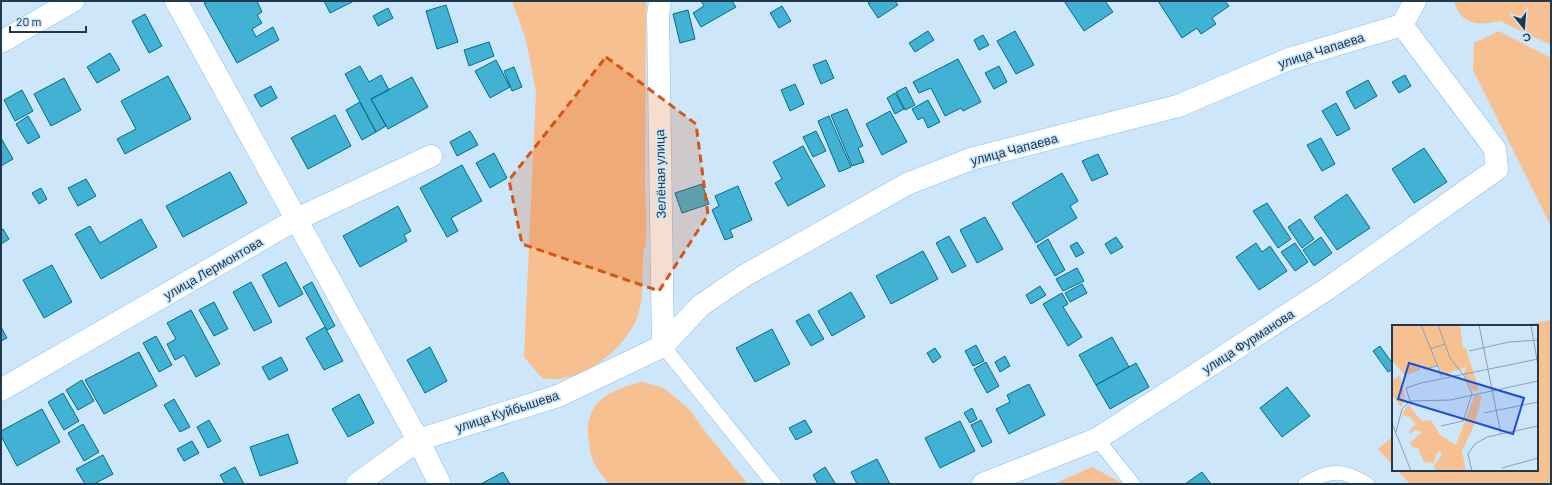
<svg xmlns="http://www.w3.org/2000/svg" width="1552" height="485" viewBox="0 0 1552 485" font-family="Barlow,sans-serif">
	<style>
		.green { fill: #f7c090 }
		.building { fill: #41b2d4; stroke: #036d87 }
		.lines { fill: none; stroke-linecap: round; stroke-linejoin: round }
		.service-casing { stroke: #85c2f0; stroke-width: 15 }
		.minor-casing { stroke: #85c2f0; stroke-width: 23 }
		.service { stroke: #fff; stroke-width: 14 }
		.minor { stroke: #fff; stroke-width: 22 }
		.marked { fill: #d45612; fill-opacity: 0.2; stroke: #d45612; stroke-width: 3; stroke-dasharray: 8 5; stroke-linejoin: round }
		.labels { text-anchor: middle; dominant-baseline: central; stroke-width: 3.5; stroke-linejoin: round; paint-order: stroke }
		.street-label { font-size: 13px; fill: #20394c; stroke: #cee6f9 }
		.inset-road { fill: none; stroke: #88a1b4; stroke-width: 1 }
		.view { fill: #1d4ed8; fill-opacity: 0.15; stroke: #1d4ed8; stroke-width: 2 }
		.inset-edge { fill: none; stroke: #20394c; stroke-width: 2 }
	</style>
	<rect width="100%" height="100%" fill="#cee6f9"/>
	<path class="green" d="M512 1H646C646 60 645 118 645 177 644 197 648 217 646 237 646 244 643 251 643 258 642 277 644 297 638 315 627 349 578 387 542 378L524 357 536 92 526 40Z
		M1454 1H1551V45L1500 21C1480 26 1460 25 1454 1Z
		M1499 31 1551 58V226L1473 70 1474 43Z
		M1551 320V484H1410L1397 470H1537V326H1516Z
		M642 382 664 388 690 410 707 434 748 484H609C604 477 596 469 593 461 591 456 590 449 589 443 582 404 607 390 642 382Z
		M1393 436V466L1378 449Z
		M1092 467 1124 484H1054Z"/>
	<path class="building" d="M208 1H257L262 12 257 15 262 23 252 29 256 37 273 27 279 40 237 63 204 3Z
		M324 1H354L330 13Z
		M701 1H732L736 7 701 27 693 13 704 6Z
		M872 1H895L898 5 878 18 868 3Z
		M1064 1H1105L1113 12 1084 31Z
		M1158 1H1225L1229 6 1212 18 1216 24 1201 34 1197 28 1182 38Z
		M446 5 458 42 437 49 426 11Z
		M782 6 791 21 779 28 770 13Z
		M388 8 393 18 378 26 373 16Z
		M688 10 695 39 680 43 673 14Z
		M145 14 162 46 149 53 132 21Z
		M928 31 934 40 915 52 909 43Z
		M1015 31 1034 65 1016 74 997 41Z
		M983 35 989 45 979 50 974 40Z
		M489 42 494 56 469 66 464 50Z
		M110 53 120 70 97 83 87 67Z
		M958 59 981 102 963 111 961 108 945 116 931 88 919 93 913 82Z
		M496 60 510 87 490 98 475 71Z
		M826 60 834 78 821 84 813 65Z
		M360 66 369 82 381 75 389 90 371 99 386 126 376 132 345 74Z
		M999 66 1007 82 994 89 985 73Z
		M514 67 522 87 512 91 504 71Z
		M1405 75 1411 86 1399 93 1392 82Z
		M168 76 191 119 125 154 117 139 136 129 121 101Z
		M412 77 428 107 388 129 371 99Z
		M64 78 81 110 51 126 34 94Z
		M1368 80 1377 96 1355 109 1346 92Z
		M795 84 804 104 790 111 781 90Z
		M271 86 277 98 261 107 254 95Z
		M906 87 915 105 905 110 896 92Z
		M22 90 33 111 15 121 4 100Z
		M895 93 904 109 895 114 887 98Z
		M928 100 940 122 928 128 923 117 918 120 912 109Z
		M360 102 376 132 362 140 346 110Z
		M1336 103 1350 129 1337 136 1322 111Z
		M847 109 863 146 858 148 864 162 852 166 831 115Z
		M890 111 907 142 882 155 866 124Z
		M335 115 351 146 308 169 291 138Z
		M28 116 40 137 28 144 16 124Z
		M829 116 851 167 839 172 818 121Z
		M470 131 478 145 457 156 450 142Z
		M816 131 826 151 813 157 803 137Z
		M1 138 13 159 1 166Z
		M1321 138 1335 164 1322 171 1307 145Z
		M803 146 825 186 788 206 775 183 782 179 773 162Z
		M1424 148 1447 182 1414 203 1392 169Z
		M494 153 507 178 490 188 476 163Z
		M1098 154 1108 174 1092 181 1082 161Z
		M462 165 482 201 451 218 458 231 447 237 420 188Z
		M230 172 247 203 183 237 166 206Z
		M1062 173 1078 201 1070 206 1077 218 1036 243 1012 203Z
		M86 179 96 196 78 206 68 188Z
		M702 184 709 204 682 213 675 193Z
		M738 186 752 220 730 230 733 237 725 240 712 210 719 206 715 196Z
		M41 188 47 199 39 204 32 193Z
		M1347 194 1370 228 1337 250 1314 217Z
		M1267 203 1291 239 1278 248 1253 211Z
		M398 206 411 231 404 235 407 241 360 267 343 236Z
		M985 217 1003 249 977 263 960 230Z
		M141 219 157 247 101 279 75 234 90 226 100 243Z
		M1300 219 1314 239 1302 248 1288 227Z
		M3 229 9 239 1 244V230Z
		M949 236 966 266 952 273 936 243Z
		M1116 237 1123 247 1111 254 1105 244Z
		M1321 237 1332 253 1314 266 1303 250Z
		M1048 239 1065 270 1055 276 1037 246Z
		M1077 242 1084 253 1076 257 1070 246Z
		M1256 243 1262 252 1270 246 1287 271 1259 290 1236 257Z
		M1295 243 1308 262 1295 271 1281 252Z
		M923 251 938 279 891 304 876 276Z
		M286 262 303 294 279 307 262 275Z
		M52 265 72 302 44 318 23 280Z
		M1077 268 1084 281 1063 291 1056 279Z
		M251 282 272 322 254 331 233 292Z
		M312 282 335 326 327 330 303 287Z
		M1082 284 1087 293 1070 302 1065 293Z
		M1040 286 1046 295 1031 304 1026 295Z
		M851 292 865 317 832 336 818 311Z
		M1062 293 1068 304 1063 307 1082 337 1068 346 1043 304Z
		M214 302 228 329 214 336 199 310Z
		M191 310 220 364 196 377 184 355 175 360 167 344 176 339 167 323Z
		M809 314 824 339 811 346 796 321Z
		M1 327 7 338 1 341Z
		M325 327 343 361 324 370 306 338Z
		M772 329 790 364 755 382 736 348Z
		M156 336 172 365 159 372 143 343Z
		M1112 337 1129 367 1096 385 1079 355Z
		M976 345 984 361 973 366 965 351Z
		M1380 346 1393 364V369L1388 372 1373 351Z
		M430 347 447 381 425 393 407 360Z
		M935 348 941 357 933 363 927 353Z
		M139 352 157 386 104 414 85 380Z
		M1005 356 1010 366 1000 372 995 362Z
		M281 357 288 370 269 380 262 367Z
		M986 362 999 386 987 393 974 369Z
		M1136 363 1149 387 1110 409 1096 385Z
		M82 380 94 401 78 410 66 390Z
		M1029 384 1045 415 1009 434 996 409 1010 402 1007 395Z
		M1287 387 1310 416 1282 437 1260 408Z
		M63 393 79 421 64 430 48 402Z
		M359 394 374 423 348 437 332 409Z
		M174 399 190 427 180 432 164 405Z
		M972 408 977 419 970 423 964 413Z
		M42 409 60 442 17 466 1 436V431Z
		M209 420 221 441 208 448 197 427Z
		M805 420 812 432 796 440 789 428Z
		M981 420 992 442 982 447 971 425Z
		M960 421 975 451 940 468 925 438Z
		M83 424 99 452 84 461 68 433Z
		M288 434 298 463 260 476 250 447Z
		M192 441 199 453 184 461 177 449Z
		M103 455 113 474 94 484H85L76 469Z
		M877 459 890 484H857L851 472Z
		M235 467 244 484H225L220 475Z
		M825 467 835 483 833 484H818L813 475Z
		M503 472 510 484H481Z
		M1202 472 1211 484H1185Z"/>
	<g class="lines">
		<defs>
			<path id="service" d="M663 346 774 484
				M1097 439 1133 484
				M1305 484C1331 469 1342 469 1367 484"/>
			<path id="minor" d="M176 1 418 440 440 484
				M660 1 658 15 663 346
				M1402 25 1415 1
				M1 42 73 1
				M1 390 295 220 431 156
				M357 484 418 440 558 396 663 346 700 306 744 276 907 184 971 159 1178 106 1289 59 1402 25
				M983 484 1097 439 1327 289 1497 169 1495 149 1402 25"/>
		</defs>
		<use href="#service" class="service-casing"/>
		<use href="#minor" class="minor-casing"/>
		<use href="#service" class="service"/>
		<use href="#minor" class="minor"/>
	</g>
	<path class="marked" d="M606 57 696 124 708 215 659 291 522 244 509 180Z"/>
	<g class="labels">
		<g class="street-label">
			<text transform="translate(1321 50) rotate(-18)">улица Чапаева</text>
			<text transform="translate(1014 149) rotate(-15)">улица Чапаева</text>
			<text transform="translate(660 174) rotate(-91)">Зелёная улица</text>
			<text transform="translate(213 268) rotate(-30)">улица Лермонтова</text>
			<text transform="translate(1248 341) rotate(-33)">улица Фурманова</text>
			<text transform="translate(507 411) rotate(-18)">улица Куйбышева</text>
		</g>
	</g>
	<g transform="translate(1392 325)">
		<rect width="146" height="146" fill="#cee6f9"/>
		<path d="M0 0H68L71 23 74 24 87 65 82 66 79 63 72 48 74 42 51 50 46 40 33 44 29 39 27 40 29 45 13 50 0 36ZM8 50 13 73 1 64 13 75 9 82 0 70V55ZM83 69 90 71 83 98 70 126 74 146H43L42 141 50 129 48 126 44 129 42 138 32 137 26 123 21 122 18 118 30 107 24 105 17 109 19 103 24 99 18 92 10 90 14 82 18 80 20 85 30 96 39 95 48 110 64 120Z" fill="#f7c090"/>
		<path class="inset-road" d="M29 0 50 52M46 0 58 33 73 52 80 69M87 0 109 109M139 0 146 41M38 24 53 19M77 26 117 17 146 15M28 40 33 44 45 41M18 76 14 63 29 58 146 34M18 76 58 75 146 56M92 88 146 77M0 98 19 146M49 101 71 96 80 69M4 107 10 84 18 76M110 143 146 133M80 146 76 129 83 119 95 112 146 101"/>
		<path class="view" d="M17 38 132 73 121 109 6 74Z"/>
		<rect width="146" height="146" class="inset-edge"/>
	</g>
	<rect width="1552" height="485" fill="none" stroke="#20394c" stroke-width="4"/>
	<g transform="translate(1524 28) rotate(163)" stroke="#cee6f9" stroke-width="3" paint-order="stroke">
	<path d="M0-3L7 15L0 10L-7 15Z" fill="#20394c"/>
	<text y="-6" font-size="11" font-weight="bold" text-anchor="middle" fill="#20394c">С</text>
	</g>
	<path d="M10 26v6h76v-6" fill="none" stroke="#20394c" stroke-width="2"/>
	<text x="16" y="26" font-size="12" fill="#20394c" stroke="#cee6f9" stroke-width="3" paint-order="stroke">20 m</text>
</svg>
